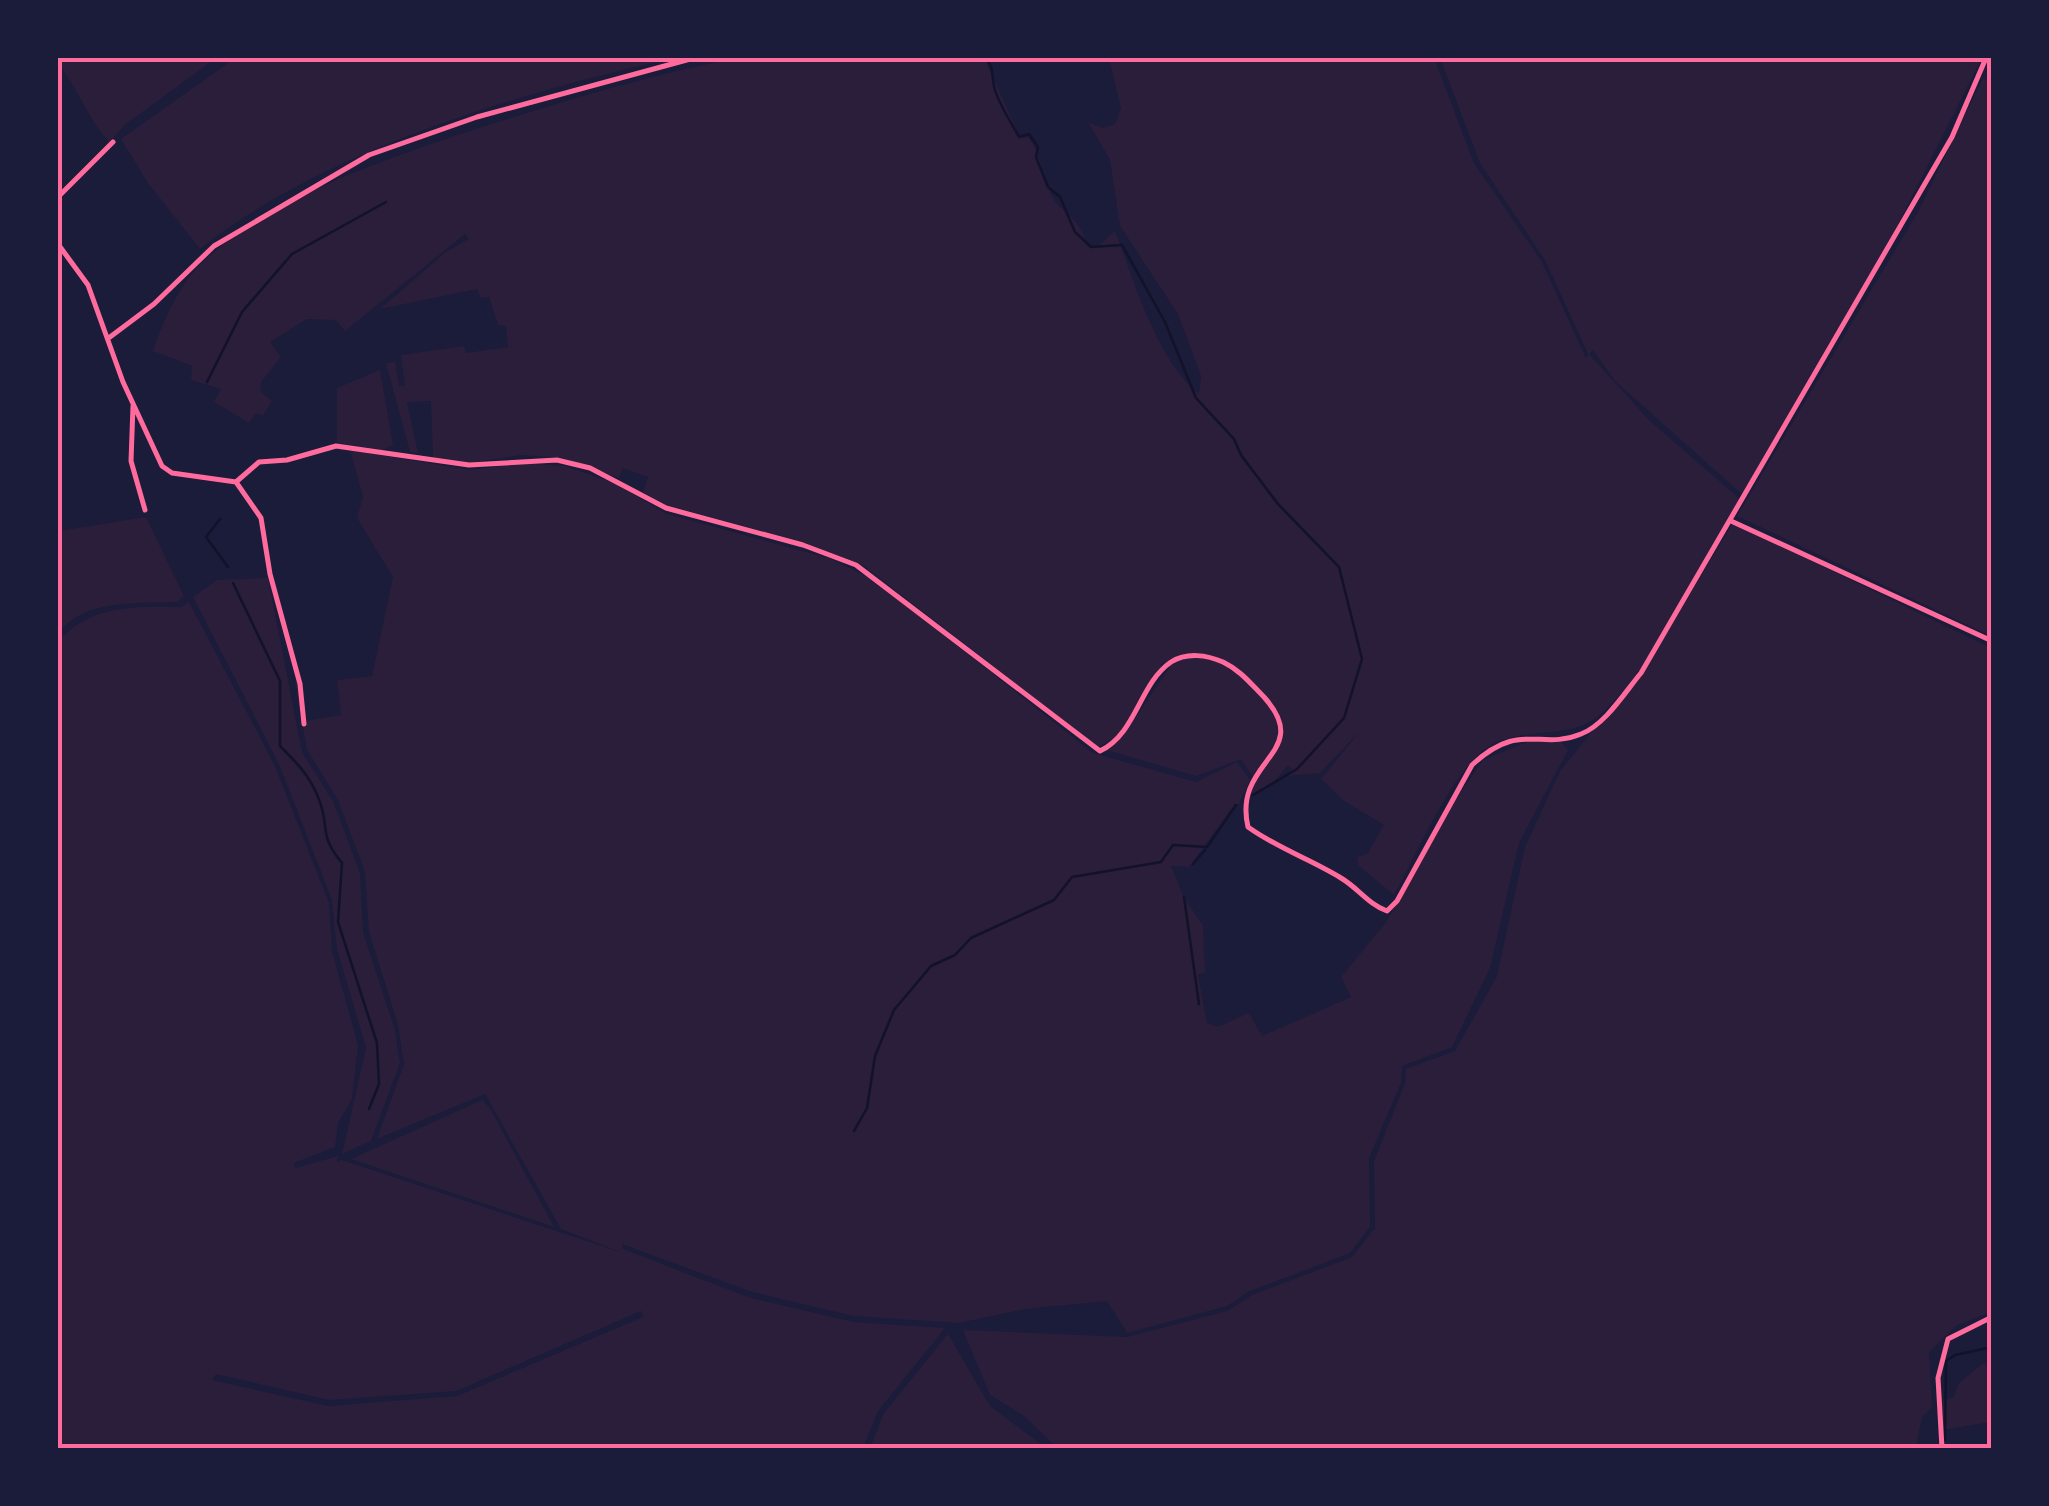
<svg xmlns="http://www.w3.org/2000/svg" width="2049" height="1506" viewBox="0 0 2049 1506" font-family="Arial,sans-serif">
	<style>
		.green { fill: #2a1e3b; fill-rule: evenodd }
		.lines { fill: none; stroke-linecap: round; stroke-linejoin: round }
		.stream { stroke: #12122b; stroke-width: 2.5 }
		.minor { stroke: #ff6b9d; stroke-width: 5 }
		.neatline { fill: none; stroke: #ff6b9d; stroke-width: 4 }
	</style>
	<rect width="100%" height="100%" fill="#1b1b3a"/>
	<path class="green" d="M58 58H216L126 124 109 142C88 119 80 93 61 67L58 74Z
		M235 58H675C523 91 322 151 200 249L148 183 121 139Z
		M737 58H984L1020 137 1029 138C1041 155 1042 174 1050 192 1058 213 1079 214 1087 245L1096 248 1115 231C1134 281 1157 360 1199 394L1201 376 1178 314 1120 226 1110 160 1088 122 1103 128 1115 124 1121 109 1109 58H1434L1474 163 1542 262 1586 358 1588 354 1545 260 1480 163 1440 58H1982L1891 238 1744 496 1615 381 1593 350 1589 354 1649 420 1741 500C1701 567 1660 659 1603 712 1573 741 1531 726 1495 743 1456 760 1416 856 1394 895L1359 866 1357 857 1367 854 1384 825 1344 801 1321 779 1360 731 1320 773 1285 776 1292 769 1288 765 1272 784 1248 795 1255 780 1241 759 1196 776 1106 750 1125 733 1170 667 1163 662C1149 686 1127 743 1097 746L864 566 803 542 666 505 643 492 648 477 623 468 619 478 563 458 521 455 468 463 433 457 431 401 407 402 418 453 410 452 386 363 395 362 399 386H405L401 355 464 346 466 353 508 347 506 326 498 325 489 297 481 298 477 289 380 309 447 251 469 239 465 234 345 331 336 320 307 319 270 342 281 357 261 382 260 391 272 401 263 416 256 413 249 423 214 402 221 389 191 380 192 366 153 351C163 320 181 281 206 259 279 194 388 158 479 128 568 100 645 76 737 58Z
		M1983 78 1991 82V636L1737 516 1919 210Z
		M380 370 393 445 382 450 337 443V388Z
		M350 450 470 470 523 463 565 466 614 483 667 514 831 559 874 580 1093 753 1196 782 1237 762 1250 780 1239 804H1235L1189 867 1171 866 1184 898 1203 925 1205 972 1198 975 1207 1023 1217 1027 1249 1013 1262 1036 1351 997 1341 977 1387 921 1443 818 1483 760 1527 742H1561L1568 750 1519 843 1490 968 1452 1047 1402 1066 1401 1083 1369 1158 1370 1227 1350 1253 1248 1292 1227 1306 1127 1333 1107 1301 1025 1309 959 1323 853 1316 752 1292 622 1244 623 1249 751 1298 854 1322 945 1328 878 1411 863 1448H58V642C88 605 136 606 181 607L189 602 275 766 329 903 332 951 358 1045 352 1099 338 1123 335 1147 294 1163 295 1168 338 1156 337 1162 342 1160 623 1253 561 1229 485 1094 377 1139 404 1064 398 1025 369 932 365 872 338 800 307 750 295 682H303L305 721 341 715 337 680 372 676 393 577 357 518 363 497ZM641 1311 643 1317 457 1396 328 1406 212 1380 216 1374 329 1400 456 1391Z
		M146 517 184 596 177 602C137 604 86 598 58 633V531Z
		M1733 523 1991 648V1312L1957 1325 1929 1352 1932 1407 1922 1417 1916 1448H1057L1024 1416 990 1395 963 1330 1127 1337 1227 1311 1252 1295 1352 1257 1375 1228 1374 1161 1405 1083 1406 1069 1455 1051 1497 976 1525 847 1560 771 1649 662Z
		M268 578 302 752 333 801 360 873 363 932 395 1030 400 1063 371 1141 342 1154 366 1048 337 949 332 900 279 764 193 597 217 580Z
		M482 1100 490 1108 554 1227 351 1159Z
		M948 1334 990 1406 1046 1448H870L884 1413Z
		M1983 1363 1991 1367V1422L1943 1430 1942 1401 1954 1397 1958 1384Z"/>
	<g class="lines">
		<path class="stream" d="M986 58C995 69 991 77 995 90 1000 106 1011 122 1019 137L1029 134 1038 147 1036 157 1048 187 1060 197 1075 232 1091 247 1122 245 1165 322 1196 398 1234 439 1241 455 1278 504 1339 567 1362 659 1344 718 1297 769 1253 795
			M207 382 242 312 292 254 386 202
			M220 519 206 537 228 567
			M233 583 280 681V746C296 762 310 776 318 797 331 827 317 833 342 863L338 922 377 1043 379 1084 369 1109
			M1193 864 1205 850
			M1184 897 1199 1004
			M854 1131 867 1108 875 1056 894 1010 931 966 955 955 971 938 1054 900 1072 877 1161 862 1173 845 1207 847 1236 805
			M1945 1440 1946 1361 1955 1355 1992 1347"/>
		<path class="minor" d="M58 197 113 142
			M58 244 88 285 123 382 162 466 172 473 236 482 261 518 270 574 300 684 304 724
			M110 337 154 304 214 246 369 155 477 117 694 58
			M133 406 131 461 145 510
			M236 482 259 462 287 460 336 446 469 465 557 460 590 468 666 508 803 545 856 565 1100 751C1137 733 1139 684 1171 662 1187 652 1207 655 1223 662 1240 670 1251 684 1264 697 1315 754 1232 759 1248 827 1277 848 1310 859 1341 878 1358 888 1368 904 1387 911L1397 901 1472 765C1520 720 1540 751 1581 734 1605 725 1625 692 1641 673L1952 137 1986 58
			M1731 521 1992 641
			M1942 1448 1938 1378 1948 1339 1992 1317"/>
	</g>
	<rect width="2049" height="1506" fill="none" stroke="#1b1b3a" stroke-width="120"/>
	<rect x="60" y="60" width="1929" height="1386" class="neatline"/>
</svg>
